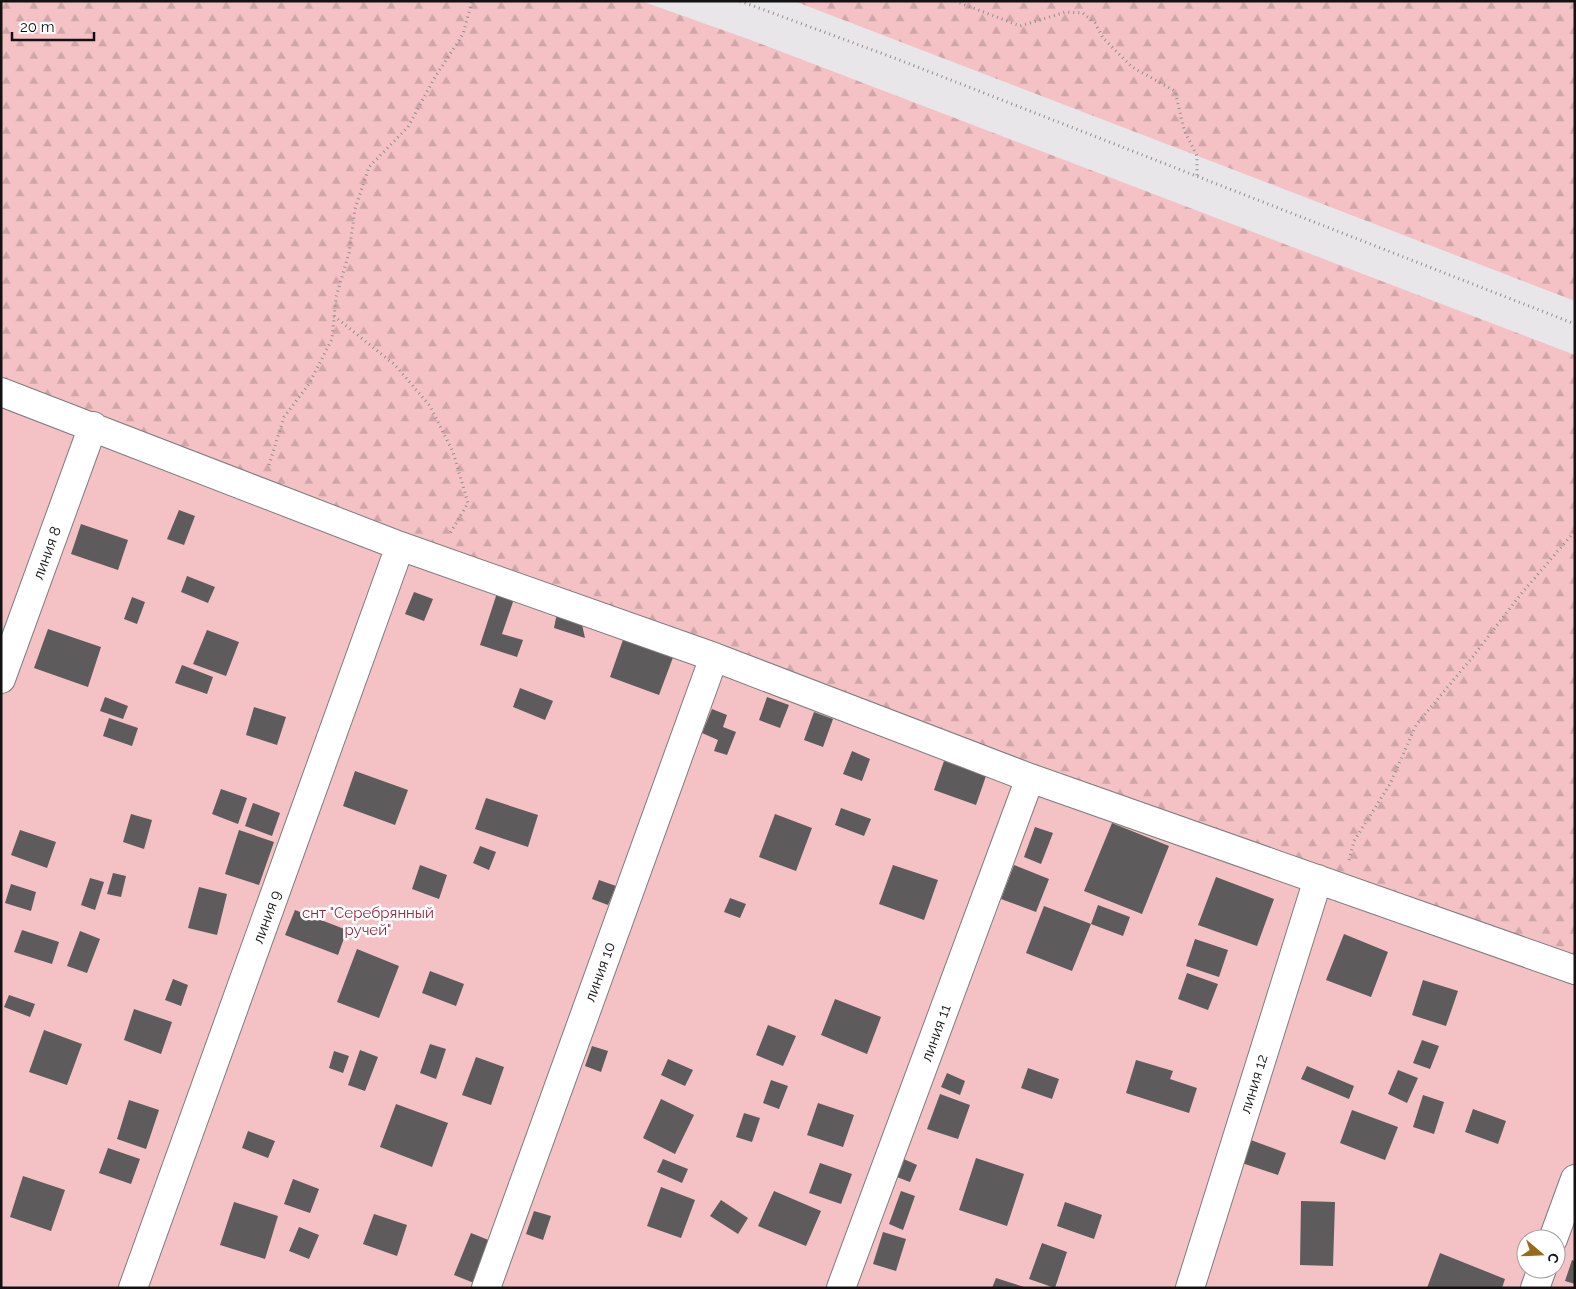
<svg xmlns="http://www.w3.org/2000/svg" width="1576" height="1289" viewBox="0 0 1576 1289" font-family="Raleway,sans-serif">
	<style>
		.forest { fill: url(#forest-firs) }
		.green { fill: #f4c1c5; fill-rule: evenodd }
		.building { fill: #5e5b5c }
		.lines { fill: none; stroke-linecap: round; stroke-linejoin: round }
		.minor-casing { stroke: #7f7c7e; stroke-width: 30 }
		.path { stroke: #908e8f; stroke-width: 3; stroke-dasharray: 1 4; stroke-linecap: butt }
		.minor { stroke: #fff; stroke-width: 28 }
		.labels { text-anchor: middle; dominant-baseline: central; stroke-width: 5; stroke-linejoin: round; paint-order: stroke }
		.street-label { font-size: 15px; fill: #131212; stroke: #fff }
		.park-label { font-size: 15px; fill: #94263d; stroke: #fff }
	</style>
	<defs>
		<pattern id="forest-firs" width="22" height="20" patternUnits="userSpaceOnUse" patternTransform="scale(1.25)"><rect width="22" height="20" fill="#f4c1c5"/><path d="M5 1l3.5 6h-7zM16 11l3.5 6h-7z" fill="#d0a5a8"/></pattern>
	</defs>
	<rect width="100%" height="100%" fill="#e8e6e8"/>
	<path class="forest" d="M1 1H641L748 39 1575 355V970L1 392Z
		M794 1H1575V301Z"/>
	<path class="green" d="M1 392 1575 970V1288H1ZM1526 1239H1556V1269H1526Z"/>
	<path class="building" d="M179 510 195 516 184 545 167 539Z
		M81 524 128 540 118 570 71 554Z
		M187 576 215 587 208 603 181 592Z
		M498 590 515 596 502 634 523 640 517 657 480 645Z
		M414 592 433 599 424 621 405 614Z
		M132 597 145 602 137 624 124 619Z
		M557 613 581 620 585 638 554 628Z
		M48 629 101 647 88 687 34 668Z
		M207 630 239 642 226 676 193 664Z
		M625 634 675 652 659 695 610 677Z
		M182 665 213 677 207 694 175 683Z
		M520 688 553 701 545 720 513 707Z
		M105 697 128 706 123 719 100 711Z
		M767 697 789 705 780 728 759 720Z
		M254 707 286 717 277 745 246 735Z
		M712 709 727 715 723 727 736 732 727 755 714 751 718 740 702 733Z
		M814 712 833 719 823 747 804 740Z
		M109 718 138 728 132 746 103 736Z
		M852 751 870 759 862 781 843 774Z
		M944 761 986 776 976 805 934 790Z
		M355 771 408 790 395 825 343 806Z
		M221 789 247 798 238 824 212 814Z
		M486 798 538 815 528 847 475 829Z
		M253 803 280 813 272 836 245 826Z
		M841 808 871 819 864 836 835 825Z
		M131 814 152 820 144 849 123 842Z
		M775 814 812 828 796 871 759 857Z
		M1112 823 1169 846 1142 914 1084 891Z
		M1035 827 1053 833 1041 864 1024 857Z
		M20 830 56 842 47 868 11 855Z
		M239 830 274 842 259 885 225 874Z
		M480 846 496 852 489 870 473 863Z
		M420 865 447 875 439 899 412 889Z
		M893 865 938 880 924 920 879 904Z
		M1014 865 1049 879 1036 912 1001 899Z
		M113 873 126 876 121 897 107 894Z
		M1216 877 1274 899 1257 946 1198 925Z
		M90 878 104 882 95 910 81 905Z
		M599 880 616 886 608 905 592 899Z
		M11 884 36 892 31 911 5 903Z
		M199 887 227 894 217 935 188 928Z
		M730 898 746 904 740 918 724 912Z
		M1098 905 1130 917 1123 936 1091 924Z
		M1044 906 1091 924 1072 971 1026 953Z
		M295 910 347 930 338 955 285 935Z
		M22 930 59 942 52 964 14 952Z
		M80 931 100 939 87 973 67 966Z
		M1344 934 1388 952 1371 997 1326 980Z
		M1195 939 1228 950 1219 977 1186 966Z
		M357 949 399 966 379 1018 337 1002Z
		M430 971 464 984 456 1006 422 993Z
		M1187 973 1218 984 1208 1010 1178 999Z
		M173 979 188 985 181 1006 165 1000Z
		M1423 980 1458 991 1446 1026 1412 1015Z
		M9 995 35 1004 30 1017 4 1007Z
		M835 999 881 1017 867 1054 821 1035Z
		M134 1009 172 1022 161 1054 124 1040Z
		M768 1025 796 1036 783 1066 756 1055Z
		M44 1030 82 1044 67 1085 29 1072Z
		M1422 1040 1439 1046 1430 1069 1413 1063Z
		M430 1044 446 1049 436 1079 420 1073Z
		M592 1046 608 1051 601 1072 585 1066Z
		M360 1050 378 1057 365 1091 348 1085Z
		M334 1051 349 1056 343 1073 329 1068Z
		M476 1057 504 1067 491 1105 462 1095Z
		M668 1059 693 1070 685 1086 661 1075Z
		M1136 1060 1173 1071 1170 1079 1197 1088 1189 1113 1126 1093Z
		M1307 1066 1354 1086 1349 1099 1301 1079Z
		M1028 1068 1059 1079 1052 1099 1021 1088Z
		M1398 1070 1418 1078 1407 1103 1388 1094Z
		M947 1073 965 1081 960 1095 941 1087Z
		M771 1080 788 1086 779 1109 763 1103Z
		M940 1094 970 1105 958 1139 927 1129Z
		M1423 1095 1444 1102 1434 1134 1413 1127Z
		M661 1099 694 1115 675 1154 643 1138Z
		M129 1100 159 1110 146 1149 117 1139Z
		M818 1103 854 1115 843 1147 807 1135Z
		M396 1104 448 1123 432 1167 380 1147Z
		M1473 1109 1506 1121 1498 1144 1465 1132Z
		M1352 1110 1398 1127 1385 1160 1340 1143Z
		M744 1113 760 1118 752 1142 736 1137Z
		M248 1131 275 1141 268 1158 242 1148Z
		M1248 1139 1286 1153 1278 1175 1239 1162Z
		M108 1148 140 1159 131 1184 99 1173Z
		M897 1156 917 1165 910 1182 889 1174Z
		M976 1158 1024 1174 1007 1226 959 1210Z
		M663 1159 688 1169 682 1183 657 1172Z
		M820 1163 852 1174 841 1204 809 1193Z
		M23 1176 65 1190 51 1231 10 1217Z
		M293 1179 319 1189 310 1213 284 1204Z
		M661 1187 695 1200 681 1238 647 1226Z
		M774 1191 821 1211 806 1246 758 1226Z
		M901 1191 915 1196 903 1230 889 1224Z
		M721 1200 748 1218 738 1234 710 1216Z
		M1301 1201 1335 1202 1333 1266 1300 1265Z
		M234 1202 278 1216 265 1259 220 1245Z
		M1065 1202 1102 1215 1094 1239 1057 1226Z
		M534 1211 551 1216 543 1240 526 1234Z
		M374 1214 407 1225 397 1256 363 1244Z
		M299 1227 319 1235 309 1259 289 1251Z
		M883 1232 906 1239 896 1271 873 1264Z
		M471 1233 496 1243 479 1285 454 1275Z
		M1042 1243 1067 1252 1055 1288 1029 1279Z
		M1440 1253 1505 1279 1502 1288H1427Z
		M1572 1260 1575 1261V1284L1565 1281Z
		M996 1278 1024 1287V1288H992Z"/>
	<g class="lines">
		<defs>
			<path id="minor" d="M1 392 400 546 714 657 1030 778 1575 970
				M1 679 93 426
				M1553 1239 1575 1179
				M133 1288 400 546
				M486 1288 714 657
				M841 1288 1030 778
				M1190 1288 1318 879
				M1535 1288 1542 1269"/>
		</defs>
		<use href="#minor" class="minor-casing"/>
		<path class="path" d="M740 1 897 59 1575 324
			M955 1 1020 26 1066 12 1083 13 1095 23 1103 38 1132 67 1175 91 1184 130 1197 156V178
			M334 316 395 365 430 406 453 452 468 503 449 535
			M269 465 284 417 309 384 332 339 336 297 349 253 355 209 369 167 408 127 435 77 463 34 472 1
			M1349 860 1354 841 1390 784 1416 725 1471 659 1521 594 1575 531"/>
		<use href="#minor" class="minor"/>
	</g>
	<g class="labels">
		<g class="street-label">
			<text transform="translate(47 553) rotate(-70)">линия 8</text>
			<text transform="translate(267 917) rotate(-70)">линия 9</text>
			<text transform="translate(600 972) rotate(-70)">линия 10</text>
			<text transform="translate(936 1033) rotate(-70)">линия 11</text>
			<text transform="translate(1254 1084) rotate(-73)">линия 12</text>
		</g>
		<g class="park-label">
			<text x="368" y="913">снт "Серебрянный<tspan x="368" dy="17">ручей"</tspan></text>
		</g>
	</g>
	<rect width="1576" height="1289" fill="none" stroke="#131212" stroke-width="5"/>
	<g transform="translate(1541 1254) rotate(109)"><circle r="24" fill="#ffffff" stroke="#a1a0a0"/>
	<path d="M0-4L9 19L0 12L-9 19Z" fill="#986a1a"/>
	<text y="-8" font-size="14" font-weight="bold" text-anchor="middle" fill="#131212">С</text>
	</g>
	<path d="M12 32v8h82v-8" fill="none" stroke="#131212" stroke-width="2.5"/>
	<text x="20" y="32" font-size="15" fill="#131212" stroke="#ffffff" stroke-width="4" paint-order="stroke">20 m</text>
</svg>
